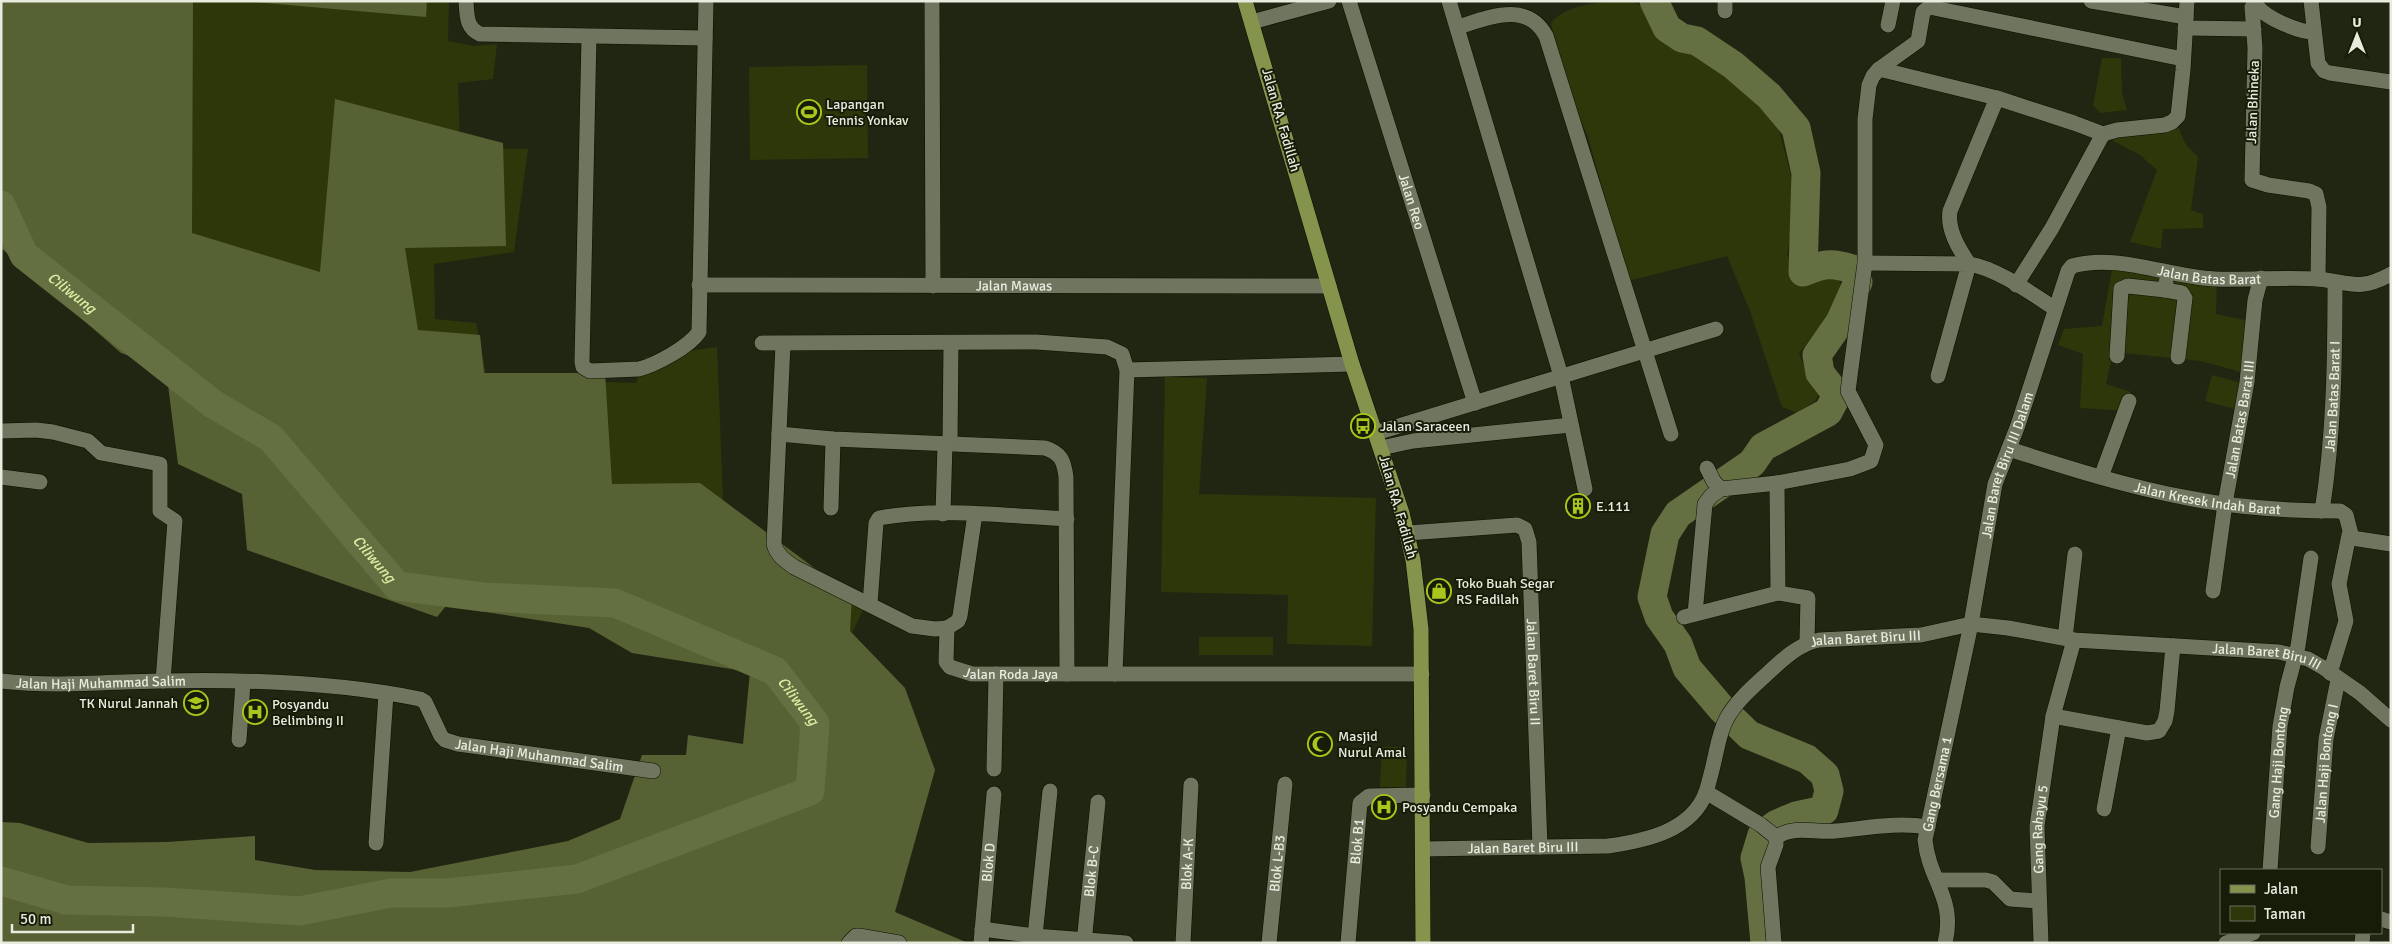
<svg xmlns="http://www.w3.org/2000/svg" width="2392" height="944" viewBox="0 0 2392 944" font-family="Signika,sans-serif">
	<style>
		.green { fill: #2d3709 }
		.forest { fill: #576234 }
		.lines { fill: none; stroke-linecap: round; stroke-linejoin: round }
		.river { stroke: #647041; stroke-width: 29 }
		.minor-casing { stroke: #0a0f01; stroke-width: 16 }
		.major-casing { stroke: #0a0f01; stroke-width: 16 }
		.minor { stroke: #6f755e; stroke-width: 15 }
		.major { stroke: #84944d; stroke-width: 15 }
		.labels { text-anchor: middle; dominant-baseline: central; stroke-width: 4; stroke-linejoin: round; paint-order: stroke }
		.street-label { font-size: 14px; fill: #e8ecdf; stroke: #171c09 }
		.poi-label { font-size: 14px; fill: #e8ecdf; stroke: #171c09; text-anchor: start }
		.water-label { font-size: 15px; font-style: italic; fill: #daeea3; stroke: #171c09 }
	</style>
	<rect width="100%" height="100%" fill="#212612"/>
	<path class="green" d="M30 1H449L448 41 474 46 497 44 493 79 458 83 460 148 528 149 514 252 434 264 435 319 476 323 487 378 636 383 645 357 717 347 724 523 865 606 840 658 642 592 10 89Z
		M1613 1C1640 1 1639 2 1655 23L1754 98 1776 119 1790 172 1795 207 1787 255 1796 274 1813 268 1836 273 1842 288 1835 307 1799 353 1805 369 1822 386 1816 400 1797 413 1782 407 1750 311 1727 256 1628 281 1588 137 1563 79 1551 23C1566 5 1591 4 1613 1Z
		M2102 58H2121L2122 93 2127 110 2100 113 2093 105Z
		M867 65 868 158 750 160 749 67Z
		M2175 120 2186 145 2198 157 2191 210 2203 214V228L2163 229 2161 249 2130 242 2157 170 2140 155 2113 141 2114 129Z
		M2112 269 2217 276 2216 314 2245 320 2241 372 2201 361 2113 352 2106 384 2131 392 2127 411 2080 408 2083 354 2058 345 2064 329 2102 326Z
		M2212 375 2245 384 2238 410 2205 401Z
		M1165 377 1207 378 1199 494 1376 498 1372 646 1287 644 1288 595 1161 592Z
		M1199 637H1273V655H1199Z
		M1382 747H1407L1406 788 1380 787Z"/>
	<path class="forest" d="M1 1H193L192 233 320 272 335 99 503 143 506 246 405 248 418 330 480 335 484 373H605L612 484 700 483 852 596 850 631 905 688 935 770 895 912 968 943 1 942V822L20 823 88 843 167 842 255 836V860L315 870 410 872 568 841 620 819 642 755H686L688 735 743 744 750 672 632 653 589 628 446 606 437 617 247 550 242 494 178 464 166 369 121 353 1 248Z
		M241 1H427L426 17Z"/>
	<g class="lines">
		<g class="river">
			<path d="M1654 1 1667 28 1682 38 1697 41 1733 65 1769 96 1796 128 1806 173 1803 272C1823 264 1831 262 1852 269L1858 282 1840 322 1817 355 1820 373 1837 395 1828 412 1763 447 1752 463 1678 514 1665 534 1652 597 1659 617 1678 644 1687 668 1722 709 1749 735 1807 759 1825 775 1829 791 1824 810 1796 816 1777 824 1762 835 1755 858 1759 877 1765 943"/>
			<path id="s1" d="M1 205 24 255 213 404 271 438 397 586 483 597 615 603 775 671 815 723 810 791 577 879 448 893H391L299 911 163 902 66 900 1 881"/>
		</g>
		<defs>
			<g id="minor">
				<path d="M466 1C467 15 466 28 480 34L705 38"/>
				<path d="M932 1 933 286"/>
				<path id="s2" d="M1349 1 1475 403"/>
				<path d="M1449 1 1561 376 1585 489"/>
				<path d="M1725 1V11"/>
				<path d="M2091 1 2186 17"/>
				<path d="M2311 1 2318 63 2324 71 2330 73 2391 82"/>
				<path d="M1252 22 1329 1"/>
				<path d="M1888 25 1893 1"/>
				<path d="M1458 27C1487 18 1527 0 1546 36L1671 434"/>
				<path d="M2185 28 2254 29"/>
				<path d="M2313 32C2298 32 2266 18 2257 6L2252 7 2255 48 2252 180 2268 185 2309 191 2316 194 2319 207 2318 279"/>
				<path d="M589 37 582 362 583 367 590 371 639 369C655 365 689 347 699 332L706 1"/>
				<path d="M1879 69 1997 98"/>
				<path d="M2103 134 2117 130 2165 125 2172 122 2178 116 2183 70 2187 1"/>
				<path d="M1865 263 1969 264 1938 376"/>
				<path d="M2166 282 2165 290 2182 293 2185 298 2178 357"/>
				<path id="s3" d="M699 285 1329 286"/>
				<path d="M2016 285 2052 228 2103 134"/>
				<path d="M2054 308C2031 293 1996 268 1969 264 1959 249 1947 230 1950 211L1997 98 2074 123 2103 134"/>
				<path d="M762 343 1036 342 1107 347 1122 354 1127 370 1115 674"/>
				<path id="s4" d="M783 344 774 544C777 555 784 560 794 567L912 626 935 629 947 628 946 662 950 667 972 674H1422"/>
				<path d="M2117 356 2121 289 2128 286 2165 290"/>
				<path d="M1127 370 1352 364"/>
				<path d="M1 431 36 430 53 432 88 441 101 453 160 464V511L175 521 163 681"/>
				<path d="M1376 433 1716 329"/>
				<path d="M779 434 833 439 1045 448C1061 453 1064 461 1066 477L1067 674"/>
				<path d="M950 444 951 343"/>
				<path d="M1381 448 1413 441 1571 425"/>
				<path id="s5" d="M2009 449C2068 468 2128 487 2188 498 2237 508 2290 511 2340 511L2346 515 2352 538 2391 544"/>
				<path d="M1707 468 1714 482 1721 489"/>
				<path d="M1 477 40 482"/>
				<path d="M2101 477 2129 401"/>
				<path d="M1777 483 1778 593 1808 598 1807 642"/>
				<path d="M831 508 833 439"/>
				<path id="s6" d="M2322 511C2334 435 2335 360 2335 283"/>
				<path d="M943 514 945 444"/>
				<path id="s7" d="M1408 533 1517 525 1525 529 1529 542 1540 847"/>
				<path id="s8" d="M2213 591 2225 504 2247 382 2255 300 2261 278"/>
				<path d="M870 604 876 523 879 518C936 507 1009 516 1067 519"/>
				<path d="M1695 614 1705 504 1711 496 1721 489 1777 483 1850 469 1871 461 1876 445 1848 391 1865 263V119L1869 85 1873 76 1879 69 1918 41 1923 12 1929 7 1934 8 2183 59"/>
				<path d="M1684 617 1778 593"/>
				<path d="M947 628 958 621 960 616 975 514"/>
				<path d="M2065 638 2075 554"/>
				<path d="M2330 673 2346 621 2339 584 2349 535"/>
				<path id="s9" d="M1 681C54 687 107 682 160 681 247 679 336 682 420 699L425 702 441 736 445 740 458 744 653 771"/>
				<path d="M2053 716 2147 733 2159 731 2165 721 2167 711 2173 646"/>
				<path d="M239 740 243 683"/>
				<path d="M994 769 996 674"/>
				<path d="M1706 792 1761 825 1776 837V845L1768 867 1774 943"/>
				<path d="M2104 809 2119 728"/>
				<path d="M1776 837C1796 825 1814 833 1836 831 1868 828 1896 822 1928 827"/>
				<path d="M376 843 386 694"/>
				<path id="s10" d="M2318 847 2326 739 2338 680"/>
				<path id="s11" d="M1423 849 1608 846C1645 841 1692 831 1706 792 1709 783 1711 774 1713 766 1717 750 1719 732 1727 718 1737 700 1754 686 1768 673 1783 659 1799 644 1819 640L1921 635 1971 624 2008 628 2074 640 2279 652 2308 659 2324 668 2360 693 2391 720"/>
				<path id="s12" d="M2270 870 2280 726 2287 687 2298 646 2311 558"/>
				<path d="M1937 880H1986L1993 882 2010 899 2039 901"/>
				<path d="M2381 919 2391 922"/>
				<path d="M982 929 1035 936 1126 943"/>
				<path d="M1035 936 1050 791"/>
				<path d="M849 943 856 936H859L899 943"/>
				<path id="s13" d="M981 943 994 794"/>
				<path id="s14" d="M1084 943 1098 802"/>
				<path id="s15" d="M1183 943 1191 785"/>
				<path id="s16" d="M1269 943 1285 784"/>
				<path id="s17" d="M1348 943 1360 803 1369 796 1423 795"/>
				<path id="s18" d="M1945 943C1956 898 1929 881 1925 840L1971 624 1995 484 2018 425 2068 271 2072 266C2118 253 2168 277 2215 279 2249 280 2284 277 2318 279 2350 282 2358 292 2391 274"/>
				<path id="s19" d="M2041 943 2037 826 2053 716 2074 640"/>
				<path d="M2226 943 2253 933"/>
				<path d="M2362 943 2363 933"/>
			</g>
			<path id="major" d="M1245 1 1352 364 1402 513 1413 560 1421 629 1423 943"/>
		</defs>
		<use href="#minor" class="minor-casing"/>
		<use href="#major" class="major-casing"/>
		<use href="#minor" class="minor"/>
		<use href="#major" class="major"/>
	</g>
	<defs>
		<symbol id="stadium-ring" viewBox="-11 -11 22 22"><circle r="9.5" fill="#171c09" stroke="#a8c71d" stroke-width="1.5"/><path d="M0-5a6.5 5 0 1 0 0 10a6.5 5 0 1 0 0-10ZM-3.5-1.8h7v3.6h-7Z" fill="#a8c71d"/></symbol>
		<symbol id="bus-ring" viewBox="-11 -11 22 22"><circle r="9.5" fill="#171c09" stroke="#a8c71d" stroke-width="1.5"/><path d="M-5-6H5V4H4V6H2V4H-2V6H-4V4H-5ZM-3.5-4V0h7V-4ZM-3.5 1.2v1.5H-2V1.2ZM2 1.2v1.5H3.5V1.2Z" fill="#a8c71d"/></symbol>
		<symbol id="building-ring" viewBox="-11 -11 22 22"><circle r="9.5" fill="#171c09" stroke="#a8c71d" stroke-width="1.5"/><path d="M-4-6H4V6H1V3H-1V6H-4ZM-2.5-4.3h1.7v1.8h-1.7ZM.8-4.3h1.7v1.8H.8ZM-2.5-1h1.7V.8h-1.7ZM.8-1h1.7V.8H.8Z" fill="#a8c71d"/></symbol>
		<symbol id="shop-ring" viewBox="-11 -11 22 22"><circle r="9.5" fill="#171c09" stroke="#a8c71d" stroke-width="1.5"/><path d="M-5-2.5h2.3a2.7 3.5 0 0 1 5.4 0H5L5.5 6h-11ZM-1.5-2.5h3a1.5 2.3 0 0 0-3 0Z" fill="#a8c71d"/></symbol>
		<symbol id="school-ring" viewBox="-11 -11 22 22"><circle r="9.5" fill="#171c09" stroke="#a8c71d" stroke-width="1.5"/><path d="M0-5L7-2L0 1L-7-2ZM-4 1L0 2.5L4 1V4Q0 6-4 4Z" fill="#a8c71d"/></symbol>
		<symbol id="hospital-ring" viewBox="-11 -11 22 22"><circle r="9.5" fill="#171c09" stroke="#a8c71d" stroke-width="1.5"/><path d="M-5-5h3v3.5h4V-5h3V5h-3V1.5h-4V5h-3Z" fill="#a8c71d"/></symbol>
		<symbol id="mosque-ring" viewBox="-11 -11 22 22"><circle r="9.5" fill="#171c09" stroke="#a8c71d" stroke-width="1.5"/><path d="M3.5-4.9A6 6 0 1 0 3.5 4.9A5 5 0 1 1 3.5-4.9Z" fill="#a8c71d"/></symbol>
	</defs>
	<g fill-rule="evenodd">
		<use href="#stadium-ring" x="795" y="98" width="28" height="28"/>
		<use href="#bus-ring" x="1349" y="412" width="28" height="28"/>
		<use href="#building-ring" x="1564" y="492" width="28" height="28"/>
		<use href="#shop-ring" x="1425" y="577" width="28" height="28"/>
		<use href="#school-ring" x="182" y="689" width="28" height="28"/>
		<use href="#hospital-ring" x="241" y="698" width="28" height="28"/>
		<use href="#mosque-ring" x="1306" y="730" width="28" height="28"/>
		<use href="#hospital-ring" x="1370" y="793" width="28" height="28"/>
	</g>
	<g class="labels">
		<g class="street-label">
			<text transform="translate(2253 102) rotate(-88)">Jalan Bhineka</text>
			<text transform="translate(1281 120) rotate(74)">Jalan RA. Fadillah</text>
			<text stroke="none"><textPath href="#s2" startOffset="210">Jalan Reo</textPath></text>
			<text stroke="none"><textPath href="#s18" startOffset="840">Jalan Batas Barat</textPath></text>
			<text stroke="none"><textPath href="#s3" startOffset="315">Jalan Mawas</textPath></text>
			<text stroke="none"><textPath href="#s6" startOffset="115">Jalan Batas Barat I</textPath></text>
			<text stroke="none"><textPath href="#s8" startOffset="174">Jalan Batas Barat III</textPath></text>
			<text stroke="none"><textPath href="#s18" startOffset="491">Jalan Baret Biru III Dalam</textPath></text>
			<text stroke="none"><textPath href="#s5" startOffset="205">Jalan Kresek Indah Barat</textPath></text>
			<text transform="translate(1398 507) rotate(74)">Jalan RA. Fadillah</text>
			<text stroke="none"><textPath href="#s11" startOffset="549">Jalan Baret Biru III</textPath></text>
			<text stroke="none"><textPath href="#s11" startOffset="954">Jalan Baret Biru III</textPath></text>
			<text stroke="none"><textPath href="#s4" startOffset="501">Jalan Roda Jaya</textPath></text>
			<text stroke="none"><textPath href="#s7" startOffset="262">Jalan Baret Biru II</textPath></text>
			<text stroke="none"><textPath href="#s9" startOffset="100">Jalan Haji Muhammad Salim</textPath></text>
			<text stroke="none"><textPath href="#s9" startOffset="565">Jalan Haji Muhammad Salim</textPath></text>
			<text stroke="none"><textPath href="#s12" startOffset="108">Gang Haji Bontong</textPath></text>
			<text stroke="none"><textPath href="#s10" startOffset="84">Jalan Haji Bontong I</textPath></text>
			<text stroke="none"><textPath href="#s18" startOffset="164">Gang Bersama 1</textPath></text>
			<text stroke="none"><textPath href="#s19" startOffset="114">Gang Rahayu 5</textPath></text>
			<text stroke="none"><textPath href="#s17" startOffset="102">Blok B1</textPath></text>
			<text stroke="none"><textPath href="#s11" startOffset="100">Jalan Baret Biru III</textPath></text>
			<text stroke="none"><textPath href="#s13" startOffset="81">Blok D</textPath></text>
			<text stroke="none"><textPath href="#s15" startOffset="79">Blok A-K</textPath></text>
			<text stroke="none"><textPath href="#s16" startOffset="80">Blok L-B3</textPath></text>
			<text stroke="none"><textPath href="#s14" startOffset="72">Blok B-C</textPath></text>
		</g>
		<g class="poi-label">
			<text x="826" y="104">Lapangan<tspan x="826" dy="16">Tennis Yonkav</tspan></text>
			<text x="1380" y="426">Jalan Saraceen</text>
			<text x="1596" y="506">E.111</text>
			<text x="1456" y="583">Toko Buah Segar<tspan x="1456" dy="16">RS Fadilah</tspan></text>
			<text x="178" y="703" text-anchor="end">TK Nurul Jannah</text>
			<text x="272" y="704">Posyandu<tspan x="272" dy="16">Belimbing II</tspan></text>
			<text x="1338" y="736">Masjid<tspan x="1338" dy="16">Nurul Amal</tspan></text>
			<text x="1402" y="807">Posyandu Cempaka</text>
		</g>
		<g class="water-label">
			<text stroke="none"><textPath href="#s1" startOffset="116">Ciliwung</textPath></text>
			<text stroke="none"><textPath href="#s1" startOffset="522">Ciliwung</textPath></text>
			<text stroke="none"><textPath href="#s1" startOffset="988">Ciliwung</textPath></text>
		</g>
	</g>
	<rect width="2392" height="944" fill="none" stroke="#e8ecdf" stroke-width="5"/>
	<rect x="2220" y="869" width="162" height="65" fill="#171c09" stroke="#6b6f5f"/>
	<rect x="2230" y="885" width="25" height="8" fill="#84944d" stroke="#6b6f5f"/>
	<text x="2264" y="894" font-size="15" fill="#e8ecdf">Jalan</text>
	<rect x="2230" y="906" width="25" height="15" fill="#2d3709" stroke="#6b6f5f"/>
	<text x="2264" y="919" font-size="15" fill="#e8ecdf">Taman</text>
	<g transform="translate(2357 35)" stroke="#171c09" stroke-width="4" paint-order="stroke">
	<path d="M0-4L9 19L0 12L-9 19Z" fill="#e8ecdf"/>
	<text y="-8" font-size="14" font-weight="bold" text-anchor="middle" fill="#e8ecdf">U</text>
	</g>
	<path d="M12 924v8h121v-8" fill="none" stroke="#e8ecdf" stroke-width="2.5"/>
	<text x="20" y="924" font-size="15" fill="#e8ecdf" stroke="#171c09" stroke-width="4" paint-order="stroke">50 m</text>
</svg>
